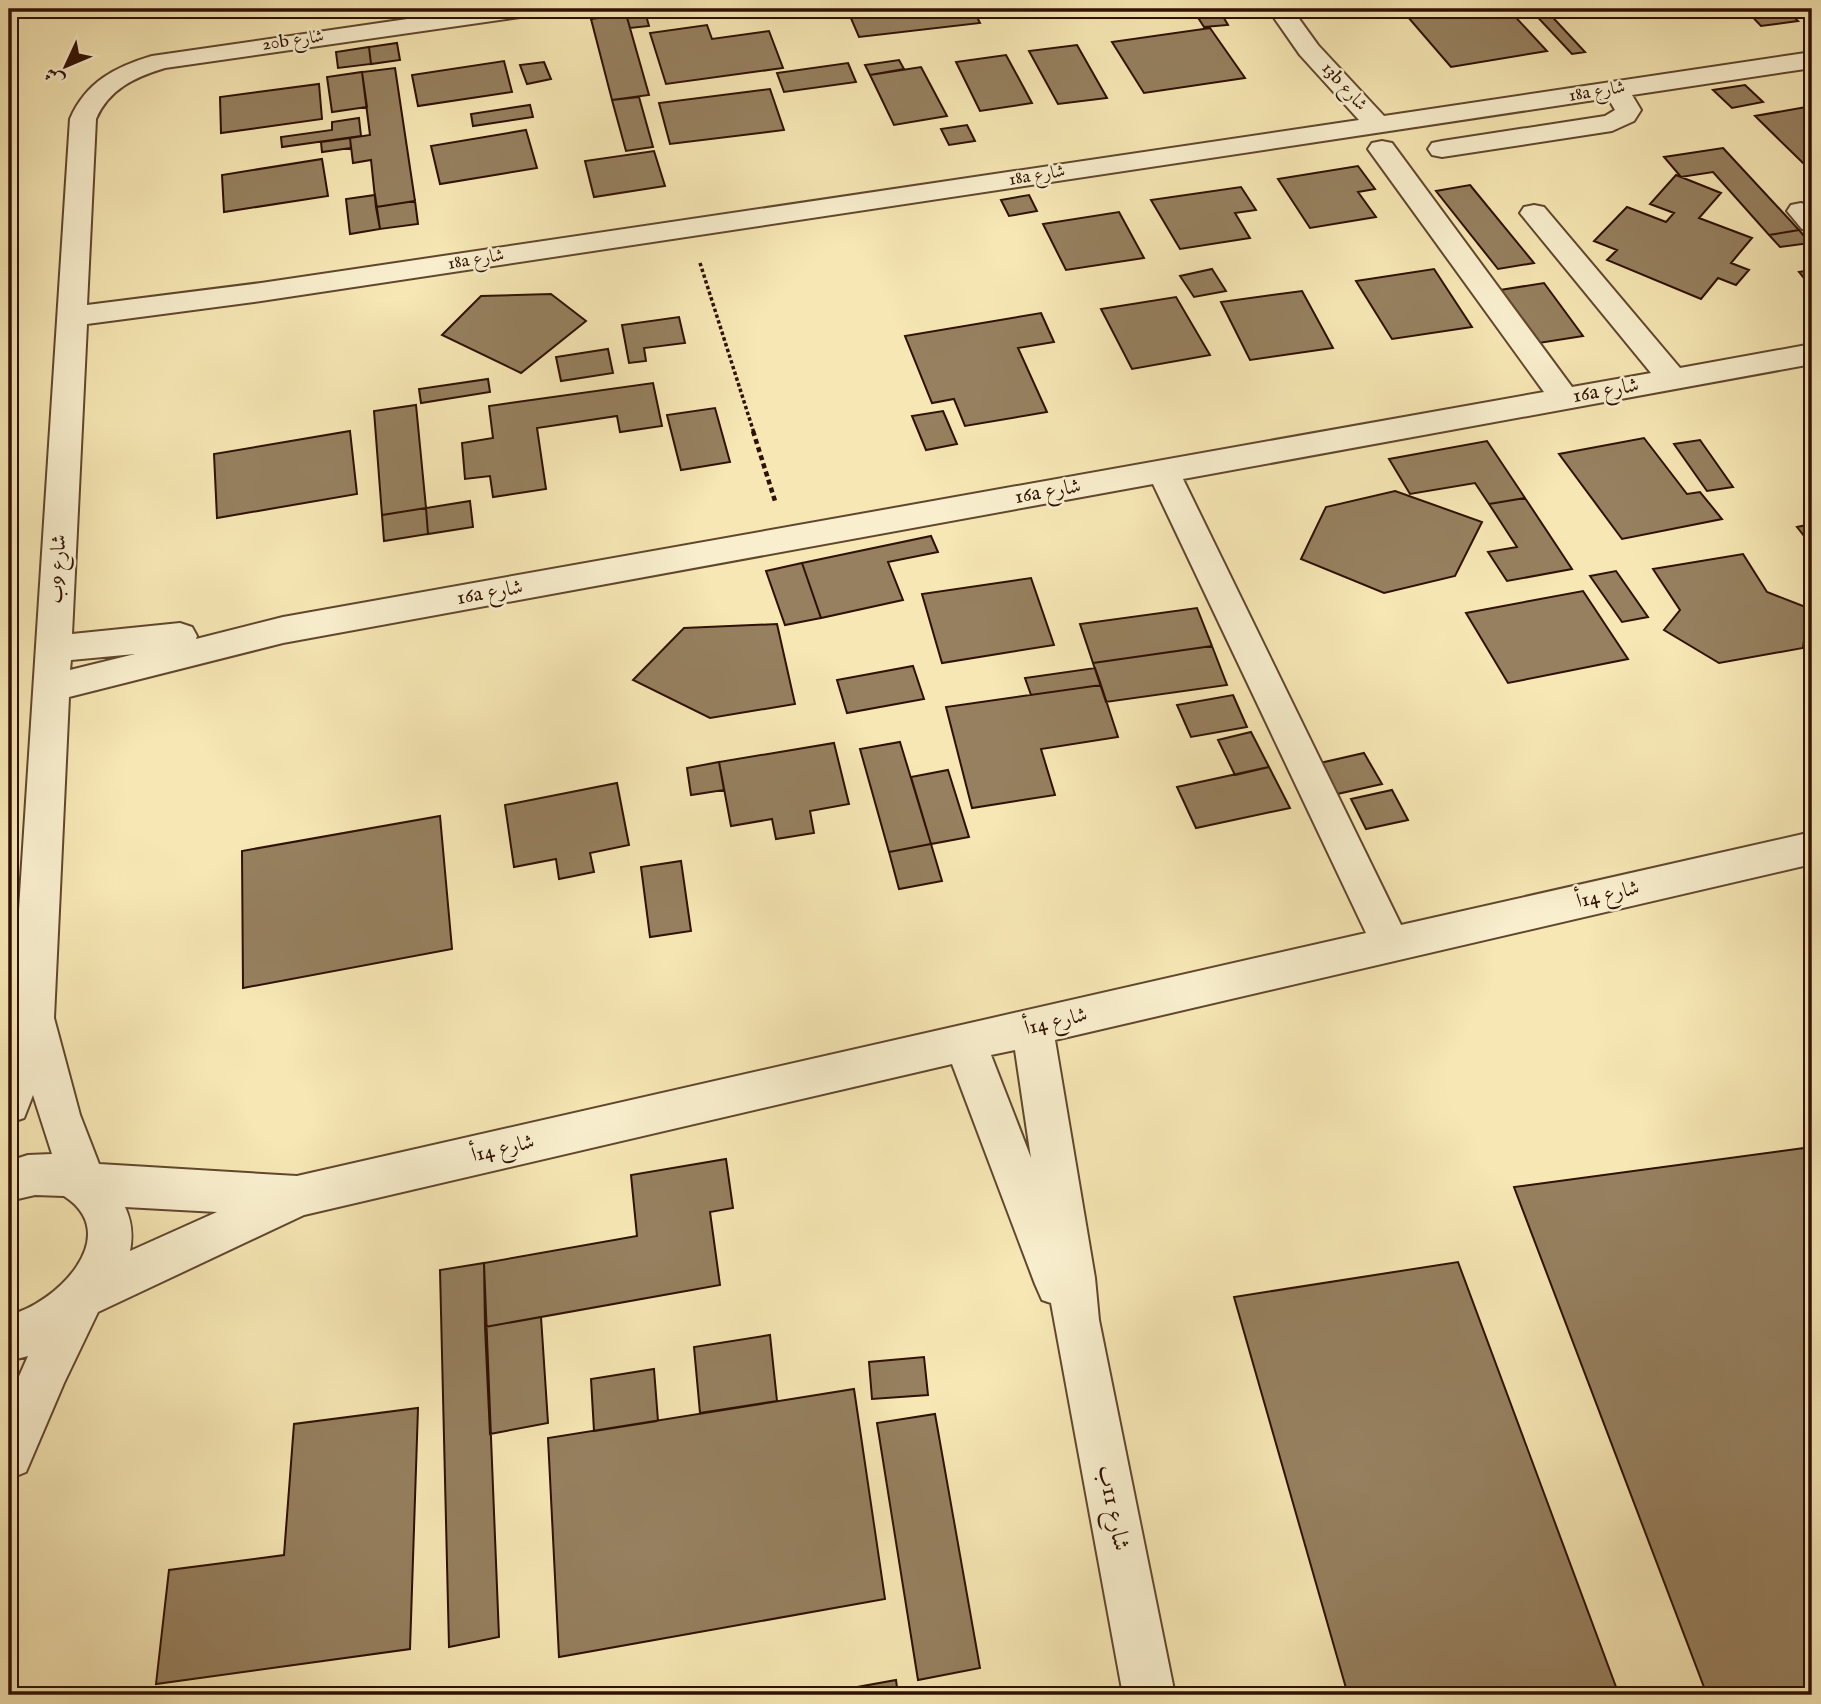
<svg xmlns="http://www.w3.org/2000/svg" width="1821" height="1704" viewBox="0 0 1821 1704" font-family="'IM FELL English',Amiri,serif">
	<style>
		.building { fill: #96805f; stroke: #2f1002; stroke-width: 2 }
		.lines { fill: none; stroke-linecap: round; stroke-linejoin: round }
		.minor-casing { stroke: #61462e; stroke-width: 4 }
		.path-far1 { stroke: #2f1002; stroke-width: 3.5; stroke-dasharray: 3.5 2.5; stroke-linecap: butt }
		.path { stroke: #2f1002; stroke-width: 4.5; stroke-dasharray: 5 3.5; stroke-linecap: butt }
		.minor { fill: #f9efce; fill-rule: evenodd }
		.labels { text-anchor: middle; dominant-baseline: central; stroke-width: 5; stroke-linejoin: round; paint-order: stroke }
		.far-street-label { font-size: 18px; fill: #2f1002; stroke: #f9efce }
		.street-label { font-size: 21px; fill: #2f1002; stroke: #f9efce }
		.near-street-label { font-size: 24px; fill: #2f1002; stroke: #f9efce }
	</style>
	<rect width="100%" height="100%" fill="#f6e7b4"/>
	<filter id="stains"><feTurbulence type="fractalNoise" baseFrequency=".00286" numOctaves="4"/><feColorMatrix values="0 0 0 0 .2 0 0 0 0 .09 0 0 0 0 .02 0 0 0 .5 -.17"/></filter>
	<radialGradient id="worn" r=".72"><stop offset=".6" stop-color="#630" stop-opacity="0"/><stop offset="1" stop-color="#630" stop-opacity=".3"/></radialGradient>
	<path class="building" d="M747 9H768L769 16 748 18Z
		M847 9H973L980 23 859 37Z
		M1005 9H1062L1008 14Z
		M1105 9H1167L1109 16Z
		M1401 9H1508L1547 51 1451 67Z
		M1530 9H1545L1585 52 1572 54Z
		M1622 9H1689L1632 17Z
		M1745 9H1785L1798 21 1761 26Z
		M645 12 649 26 630 28 626 14Z
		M1221 13 1228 25 1204 27 1197 16Z
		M626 14 649 95 612 100 591 19Z
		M707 25 712 39 769 31 783 68 666 84 650 33Z
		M1210 28 1245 78 1144 93 1112 42Z
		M397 43 400 60 371 64 369 47Z
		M1077 45 1107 98 1058 104 1029 51Z
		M369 47 371 64 338 68 336 52Z
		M1006 55 1032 103 980 111 956 62Z
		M899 60 904 69 870 75 865 65Z
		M504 61 512 92 418 106 412 75Z
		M544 62 551 79 527 84 520 65Z
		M848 63 856 82 784 92 777 73Z
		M921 67 947 116 894 125 870 75Z
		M395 68 415 201 376 207 371 160 353 163 350 138 370 135 362 72Z
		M362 72 367 107 332 112 327 77Z
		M319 84 322 119 221 133 220 97Z
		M1745 85 1763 102 1732 108 1713 90Z
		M770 89 784 130 670 144 659 103Z
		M639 97 653 147 626 151 612 100Z
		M530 105 533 117 473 126 471 114Z
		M1812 106V163L1804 164 1755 116Z
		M359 118 361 136 282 147 281 137 332 130V122Z
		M967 125 975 141 949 145 941 129Z
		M526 130 537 168 440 184 431 146Z
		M350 138 351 148 322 152 321 142Z
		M1723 148 1799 230 1769 235 1713 172 1681 177 1664 157Z
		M654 151 665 186 594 197 585 161Z
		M322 159 328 196 224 212 222 175Z
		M1358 166 1375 189 1358 192 1376 217 1310 228 1278 179Z
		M1676 175 1721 193 1699 218 1752 238 1731 263 1749 270 1736 285 1718 278 1701 299 1607 260 1617 250 1594 241 1627 207 1666 222 1674 213 1650 204Z
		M1470 185 1534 263 1498 269 1436 191Z
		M1241 187 1256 210 1235 213 1250 238 1180 249 1151 200Z
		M375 195 380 229 350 234 346 199Z
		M1029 195 1037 211 1009 216 1001 200Z
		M415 201 418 224 380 229 376 207Z
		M1119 212 1144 258 1066 270 1043 224Z
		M1799 230 1810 243 1780 247 1769 235Z
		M1212 269 1226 291 1194 297 1180 276Z
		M1434 269 1472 327 1392 339 1356 281Z
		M1812 270V288L1799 272Z
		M1544 283 1583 336 1539 343 1500 290Z
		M1302 291 1333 348 1250 360 1221 302Z
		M551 294 586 321 521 373 442 335 481 296Z
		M1176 297 1210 355 1132 369 1101 309Z
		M1041 313 1054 342 1018 348 1047 412 965 426 954 399 932 403 905 336Z
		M679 317 685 343 644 348 646 361 629 363 622 325Z
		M608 349 613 373 561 381 556 357Z
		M488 379 490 392 421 403 419 389Z
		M653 383 662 426 620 432 617 416 537 428 546 489 493 497 490 476 465 479 462 443 493 438 489 406Z
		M416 405 426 508 382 515 374 411Z
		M715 408 730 462 681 470 667 415Z
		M943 411 957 444 926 450 912 416Z
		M350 431 357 494 217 518 214 454Z
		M1644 438 1687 494 1700 492 1722 519 1622 539 1559 454Z
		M1700 440 1733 487 1707 491 1674 444Z
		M1487 441 1525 498 1489 504 1475 483 1410 494 1389 459Z
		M1395 491 1482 522 1455 576 1384 593 1301 559 1326 507Z
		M1525 498 1572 569 1507 581 1488 552 1517 547 1489 504Z
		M470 501 473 527 428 534 426 508Z
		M426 508 428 534 384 541 382 515Z
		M1812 524V546L1797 527Z
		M931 536 938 552 888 562 903 600 821 618 802 563Z
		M1743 554 1767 592 1808 608 1803 648 1719 663 1664 630 1680 610 1653 569Z
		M802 563 821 618 785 625 766 571Z
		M1616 571 1648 617 1622 622 1590 576Z
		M1031 578 1054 645 942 663 922 594Z
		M1583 591 1628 659 1508 683 1466 613Z
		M1197 608 1212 646 1093 663 1080 624Z
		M777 624 795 704 710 718 633 680 684 628Z
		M1212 646 1227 685 1106 702 1093 663Z
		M913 666 924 699 847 713 837 680Z
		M1095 668 1101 685 1031 695 1025 678Z
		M1101 685 1118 737 1041 749 1055 795 972 808 946 707Z
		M1233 695 1247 727 1191 737 1177 705Z
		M1251 732 1269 767 1235 775 1218 740Z
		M900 742 931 844 889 852 860 749Z
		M834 743 849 804 810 811 814 833 776 839 772 819 731 826 719 762Z
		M1364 753 1382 784 1337 794 1320 763Z
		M719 762 724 790 691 795 687 768Z
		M1269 767 1290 808 1196 828 1177 787Z
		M948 770 969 837 931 844 911 777Z
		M617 783 629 845 590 853 594 872 559 879 556 859 514 867 505 805Z
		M1392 790 1408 820 1366 829 1351 799Z
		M440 816 452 949 243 988 242 851Z
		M931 844 942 881 899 889 889 852Z
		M681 861 691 931 650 937 641 867Z
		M1812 1147V1695H1707L1514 1187Z
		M726 1159 733 1208 710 1212 720 1285 485 1327 484 1263 637 1236 631 1175Z
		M1458 1262 1619 1695H1348L1234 1297Z
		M484 1263 499 1637 449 1647 440 1270Z
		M541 1317 548 1423 490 1434 485 1327Z
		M770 1335 777 1401 700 1413 694 1347Z
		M924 1357 928 1395 872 1399 869 1362Z
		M654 1369 658 1421 594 1431 591 1379Z
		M854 1389 885 1599 559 1657 548 1438Z
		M418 1408 410 1649 156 1684 169 1570 284 1555 294 1424Z
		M935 1414 980 1668 918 1680 877 1423Z
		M896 1680 898 1695H813Z"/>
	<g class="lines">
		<defs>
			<path id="minor" d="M476 9H539L536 14 527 16 165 68C135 77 109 89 96 119L87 305 261 283 1359 120 1300 55 1268 9H1292L1318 45 1384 116 1812 52V68L1632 95 1641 110 1634 121 1612 131 1442 157 1432 155 1428 149 1432 143 1442 141 1605 116 1615 110 1608 98 261 301 87 324 72 634 180 623 192 627 197 636 196 639 283 617 1544 392 1368 149 1372 143 1382 141 1392 143 1572 387 1651 373 1520 213 1524 207 1534 205 1544 207 1680 368 1812 344V364L1183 479 1401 925 1812 832V864L1055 1040 1095 1278 1099 1320 1175 1695H1123L1051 1303 1042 1300 1035 1284 952 1064 304 1215 98 1312 64 1383 26 1472 9 1479V1399L28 1356 9 1361V1315C56 1304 125 1235 64 1196L35 1195 9 1201V1161L28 1155 52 1154 33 1095 24 1118 9 1123V1031L12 1018 70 119C86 82 115 67 152 56ZM1153 484 1366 933 297 1176 99 1164 80 1115 54 1018 69 697 283 643ZM135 654 70 670 71 660ZM1015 1050 1031 1158 991 1055ZM125 1207 217 1212 130 1251C133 1235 132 1222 125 1207Z
				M1801 203 1812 207V231L1802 229 1787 211 1791 205Z"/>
		</defs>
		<use href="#minor" class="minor-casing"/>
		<path class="path-far1" d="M700 263 754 433"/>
		<path class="path" d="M753 431 775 501"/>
		<use href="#minor" class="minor"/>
	</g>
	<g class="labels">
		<g class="far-street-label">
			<text transform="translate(293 41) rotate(-8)">20b شارع</text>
			<text transform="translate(1344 87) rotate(48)">13b شارع</text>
			<text transform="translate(1597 92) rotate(-9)">18a شارع</text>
			<text transform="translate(1037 176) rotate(-9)">18a شارع</text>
			<text transform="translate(476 260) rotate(-9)">18a شارع</text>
		</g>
		<g class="street-label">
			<text transform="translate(1606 391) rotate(-10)">16a شارع</text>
			<text transform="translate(1048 492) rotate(-10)">16a شارع</text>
			<text transform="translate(58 569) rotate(-87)">شارع 9ب</text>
			<text transform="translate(490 593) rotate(-10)">16a شارع</text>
			<text transform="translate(1608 895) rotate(-13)">شارع 14أ</text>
			<text transform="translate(1056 1022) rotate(-13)">شارع 14أ</text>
			<text transform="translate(503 1149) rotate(-13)">شارع 14أ</text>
		</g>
		<g class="near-street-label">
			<text transform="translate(1113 1508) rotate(79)">شارع 11ب</text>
		</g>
	</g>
	<rect width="1821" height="1704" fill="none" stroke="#f6e7b4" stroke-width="35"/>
	<rect x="10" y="10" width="1800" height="1683" fill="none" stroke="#2f1002" stroke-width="3.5"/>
	<rect x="18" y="18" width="1786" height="1669" fill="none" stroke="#2f1002" stroke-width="2"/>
	<g transform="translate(66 66) rotate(226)" stroke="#f9efce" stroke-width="5" paint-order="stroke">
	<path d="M0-5L12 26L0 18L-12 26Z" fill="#2f1002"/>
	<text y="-10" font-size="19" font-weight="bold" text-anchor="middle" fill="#2f1002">ش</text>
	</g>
	<rect width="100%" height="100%" filter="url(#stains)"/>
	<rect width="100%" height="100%" fill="url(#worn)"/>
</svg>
